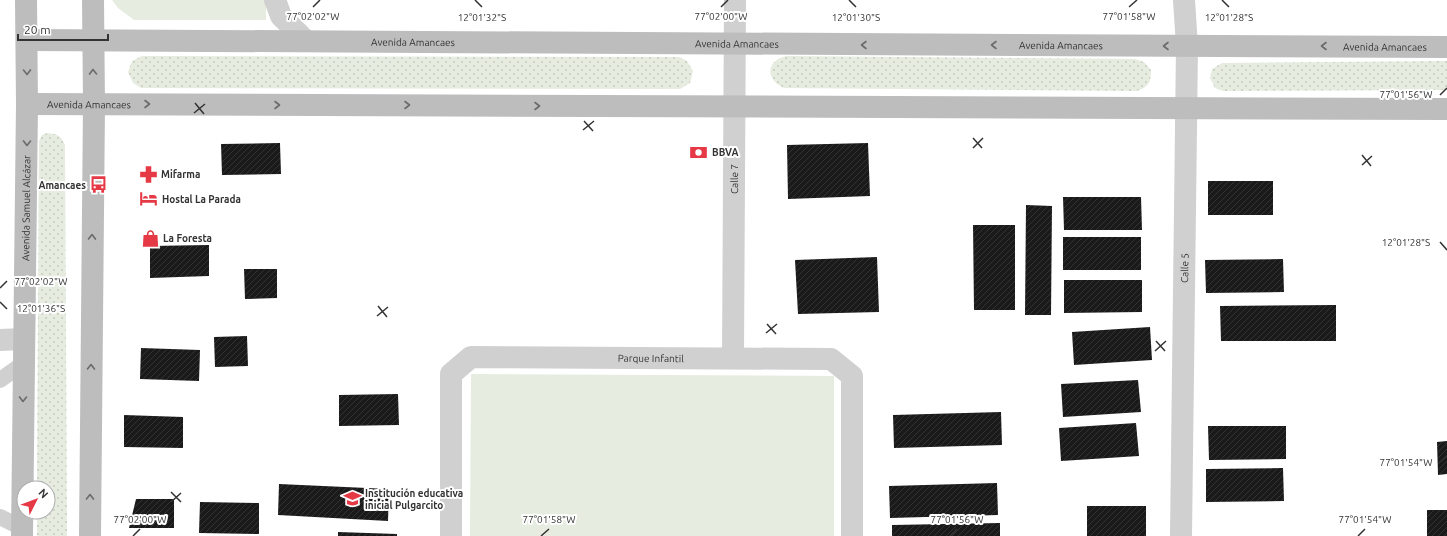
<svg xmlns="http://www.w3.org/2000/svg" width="1447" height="536" viewBox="0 0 1447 536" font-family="Ubuntu,sans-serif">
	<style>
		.grass { fill: url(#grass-dots) }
		.park { fill: #e6ecdf }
		.building { fill: url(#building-hatch) }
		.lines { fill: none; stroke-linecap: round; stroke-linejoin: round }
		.lane { stroke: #d0d0d0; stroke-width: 16 }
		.street { stroke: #d0d0d0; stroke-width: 22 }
		.secondary { stroke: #bdbdbd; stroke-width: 22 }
		.oneway { stroke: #6a6a6a }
		.ticks { fill: none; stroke: #333; stroke-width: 1.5 }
		.labels { text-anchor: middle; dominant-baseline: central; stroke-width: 4; stroke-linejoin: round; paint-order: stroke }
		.street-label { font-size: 10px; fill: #333; stroke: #fff }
		.poi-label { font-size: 10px; font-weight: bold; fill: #333; stroke: #fff; text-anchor: start }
		.ticks-label { font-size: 10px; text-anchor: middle; fill: #333; stroke: #fff; stroke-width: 4; stroke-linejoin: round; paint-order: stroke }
	</style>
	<defs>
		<pattern id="grass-dots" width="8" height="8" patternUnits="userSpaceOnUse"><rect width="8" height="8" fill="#e6ecdf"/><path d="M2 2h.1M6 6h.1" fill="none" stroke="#c6cbc0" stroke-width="1.8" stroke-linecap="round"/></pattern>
		<pattern id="building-hatch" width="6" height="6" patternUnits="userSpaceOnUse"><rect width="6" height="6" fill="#1a1a1a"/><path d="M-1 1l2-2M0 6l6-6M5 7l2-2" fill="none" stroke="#333"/></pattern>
	</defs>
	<rect width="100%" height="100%" fill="#fff"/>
	<path class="grass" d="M142 56 679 57 687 61 693 71 690 83 680 89 141 88 133 83 128 72 132 61Z
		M786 56 1135 59 1144 62 1151 70C1151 83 1149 86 1137 91L784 88C765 79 766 61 786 56Z
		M1447 61V90L1223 91 1215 88 1210 78 1212 69 1222 63Z
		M47 133C57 134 61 135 65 145L67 536H37V512H48V488H37L39 141 42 135Z"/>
	<path class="park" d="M112 0H266V20H134L118 8Z
		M471 374 834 376V536H470Z"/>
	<path class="building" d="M280 143 281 174 222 175 221 144Z
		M868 143 870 196 788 199 787 145Z
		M1208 181H1273V215H1208Z
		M1063 197H1141L1142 230H1064Z
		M1026 205 1052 206 1051 315H1025Z
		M973 225H1015V310H974Z
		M1063 237H1141V270H1063Z
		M209 245V276L150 278V246Z
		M877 257 879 312 798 314 795 260Z
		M1283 259 1284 292 1206 293 1205 260Z
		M244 269H277V298L245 299Z
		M1064 280H1142V312L1064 313Z
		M1336 305V341H1221L1220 306Z
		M1150 327 1152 360 1074 365 1072 332Z
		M247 336 248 366 215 367 214 337Z
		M141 348 200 350 199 381 140 379Z
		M1138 380 1141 412 1063 417 1061 384Z
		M398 394 399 425 339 426V395Z
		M1001 412 1002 445 894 448 893 415Z
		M124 415 183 417V448L124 447Z
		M1136 423 1139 456 1061 461 1059 428Z
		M1208 426H1286V459L1209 460Z
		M1447 441V474L1438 475 1437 442Z
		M1283 468 1284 501 1206 502V469Z
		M997 483 998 515 890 518 889 486Z
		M279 484 389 489 388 521 278 515Z
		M136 499H174V528H129Z
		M200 502 259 503V534L199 533Z
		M1087 506H1146V536H1087Z
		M1427 510H1447V536H1427Z
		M1000 523V536H892V525Z
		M338 532 397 534V536H338Z"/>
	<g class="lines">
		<path class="lane" d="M0 380 24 363
			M0 517 22 528"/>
		<g class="street">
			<path d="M275 0 281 16 305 40"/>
			<path d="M0 340 23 339"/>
			<path id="s1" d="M733 358 735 0"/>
			<path id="s2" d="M451 536V374L471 357 831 359 852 376V536"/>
			<path id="s3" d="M1181 536 1187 46 1184 0"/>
		</g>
		<g class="secondary">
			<path id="s4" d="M27 40 1447 47"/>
			<path id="s5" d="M27 104 1447 109"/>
			<path id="s6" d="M22 536 27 104 26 0"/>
			<path d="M90 536 94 104 93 0"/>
		</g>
	</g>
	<defs><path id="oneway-chevron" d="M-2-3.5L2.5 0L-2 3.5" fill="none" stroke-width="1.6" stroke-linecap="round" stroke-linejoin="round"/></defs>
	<g class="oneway">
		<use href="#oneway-chevron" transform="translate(864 45) rotate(-180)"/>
		<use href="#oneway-chevron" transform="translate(994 45) rotate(-180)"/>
		<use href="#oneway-chevron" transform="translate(1166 46) rotate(-180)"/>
		<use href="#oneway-chevron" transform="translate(1324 46) rotate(-180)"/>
		<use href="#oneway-chevron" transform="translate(27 72) rotate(89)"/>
		<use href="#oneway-chevron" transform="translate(93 72) rotate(-91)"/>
		<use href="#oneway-chevron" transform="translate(147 104)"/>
		<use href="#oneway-chevron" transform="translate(277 105)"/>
		<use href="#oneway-chevron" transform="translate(407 105)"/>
		<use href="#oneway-chevron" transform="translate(537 106)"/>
		<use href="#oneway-chevron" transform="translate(27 143) rotate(91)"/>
		<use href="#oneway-chevron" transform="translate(92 237) rotate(-89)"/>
		<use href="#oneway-chevron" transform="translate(91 367) rotate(-89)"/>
		<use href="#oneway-chevron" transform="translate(23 399) rotate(91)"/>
		<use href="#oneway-chevron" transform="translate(90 497) rotate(-89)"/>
	</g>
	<path class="ticks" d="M475 0 482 7M849 0 856 7M1222 0 1229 7M313 7 320 0M721 7 728 0M1129 7 1137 0M1440 95 1447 88M195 103 204 114M194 113 205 104M584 121 593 131M583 130 594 121M973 138 982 148M973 148 983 138M1362 155 1371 166M1362 165 1372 156M1440 242 1447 250M0 288 7 281M0 302 7 309M378 306 387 317M377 316 388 307M767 324 776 334M766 333 777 324M1156 341 1165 351M1155 351 1166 341M1440 462 1447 456M171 492 181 502M171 502 181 493M133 536 140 529M541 536 549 529M950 536 957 529M1358 536 1365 529"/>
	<defs>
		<symbol id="bank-bare" viewBox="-9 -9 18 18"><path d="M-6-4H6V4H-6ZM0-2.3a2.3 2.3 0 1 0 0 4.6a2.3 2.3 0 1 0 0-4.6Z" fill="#e63946" stroke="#fff" stroke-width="2.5" paint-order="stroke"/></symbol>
		<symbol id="pharmacy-bare" viewBox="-9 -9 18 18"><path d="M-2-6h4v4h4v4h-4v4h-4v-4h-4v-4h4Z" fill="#e63946" stroke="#fff" stroke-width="2.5" paint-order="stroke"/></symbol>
		<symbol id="bus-bare" viewBox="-9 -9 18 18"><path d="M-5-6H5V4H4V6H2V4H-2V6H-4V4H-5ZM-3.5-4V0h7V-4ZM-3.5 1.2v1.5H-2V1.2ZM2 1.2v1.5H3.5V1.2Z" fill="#e63946" stroke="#fff" stroke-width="2.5" paint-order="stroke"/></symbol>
		<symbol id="hotel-bare" viewBox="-9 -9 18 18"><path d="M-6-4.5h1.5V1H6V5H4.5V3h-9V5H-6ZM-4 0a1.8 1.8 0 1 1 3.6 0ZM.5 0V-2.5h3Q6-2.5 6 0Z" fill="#e63946" stroke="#fff" stroke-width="2.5" paint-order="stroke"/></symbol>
		<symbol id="shop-bare" viewBox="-9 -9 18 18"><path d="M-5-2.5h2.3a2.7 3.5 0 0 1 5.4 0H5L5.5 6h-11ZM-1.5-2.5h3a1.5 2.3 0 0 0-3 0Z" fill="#e63946" stroke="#fff" stroke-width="2.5" paint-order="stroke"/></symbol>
		<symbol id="school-bare" viewBox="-9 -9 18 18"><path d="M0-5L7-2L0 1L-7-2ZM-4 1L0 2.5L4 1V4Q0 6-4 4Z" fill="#e63946" stroke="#fff" stroke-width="2.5" paint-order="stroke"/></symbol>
	</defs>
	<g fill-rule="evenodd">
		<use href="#bank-bare" x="686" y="140" width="25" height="25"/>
		<use href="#pharmacy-bare" x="136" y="162" width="25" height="25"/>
		<use href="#bus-bare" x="86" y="172" width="25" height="25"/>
		<use href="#hotel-bare" x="136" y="186" width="25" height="25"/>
		<use href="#shop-bare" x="138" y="226" width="25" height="25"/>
		<use href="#school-bare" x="340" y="486" width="25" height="25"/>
	</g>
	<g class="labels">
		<g class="street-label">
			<text stroke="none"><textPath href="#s4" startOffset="386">Avenida Amancaes</textPath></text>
			<text stroke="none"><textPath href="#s4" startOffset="710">Avenida Amancaes</textPath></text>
			<text stroke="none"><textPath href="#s4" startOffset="1034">Avenida Amancaes</textPath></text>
			<text stroke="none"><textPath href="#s4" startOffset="1358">Avenida Amancaes</textPath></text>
			<text stroke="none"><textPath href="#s5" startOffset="62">Avenida Amancaes</textPath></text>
			<text stroke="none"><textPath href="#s1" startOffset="179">Calle 7</textPath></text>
			<text stroke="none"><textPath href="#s6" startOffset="328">Avenida Samuel Alcázar</textPath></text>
			<text stroke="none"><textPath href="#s3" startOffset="268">Calle 5</textPath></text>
			<text stroke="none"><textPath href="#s2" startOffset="368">Parque Infantil</textPath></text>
		</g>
		<g class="poi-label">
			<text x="712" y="152">BBVA</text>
			<text x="161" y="174">Mifarma</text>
			<text x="86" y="185" text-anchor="end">Amancaes</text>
			<text x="162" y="199">Hostal La Parada</text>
			<text x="163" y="238">La Foresta</text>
			<text x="365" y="493">Institución educativa<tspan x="365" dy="12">inicial Pulgarcito</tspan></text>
		</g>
	</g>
	<g class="ticks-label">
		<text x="313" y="20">77°02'02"W</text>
		<text x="721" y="20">77°02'00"W</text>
		<text x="1129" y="20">77°01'58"W</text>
		<text x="482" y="21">12°01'32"S</text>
		<text x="856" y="21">12°01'30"S</text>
		<text x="1229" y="21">12°01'28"S</text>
		<text x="1406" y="98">77°01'56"W</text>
		<text x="1406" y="246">12°01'28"S</text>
		<text x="41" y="285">77°02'02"W</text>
		<text x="41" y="312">12°01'36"S</text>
		<text x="1406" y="466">77°01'54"W</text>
		<text x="140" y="523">77°02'00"W</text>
		<text x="549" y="523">77°01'58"W</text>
		<text x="957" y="523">77°01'56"W</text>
		<text x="1365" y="523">77°01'54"W</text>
	</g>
	<g transform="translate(36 500) rotate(48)"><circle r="19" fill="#ffffff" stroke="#adadad"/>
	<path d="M0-3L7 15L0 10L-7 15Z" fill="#e63946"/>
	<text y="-6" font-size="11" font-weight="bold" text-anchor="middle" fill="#333333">N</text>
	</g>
	<path d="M18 34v6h90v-6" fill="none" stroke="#333333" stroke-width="2"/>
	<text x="24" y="34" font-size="12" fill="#333333" stroke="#ffffff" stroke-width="3" paint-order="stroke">20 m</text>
</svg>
